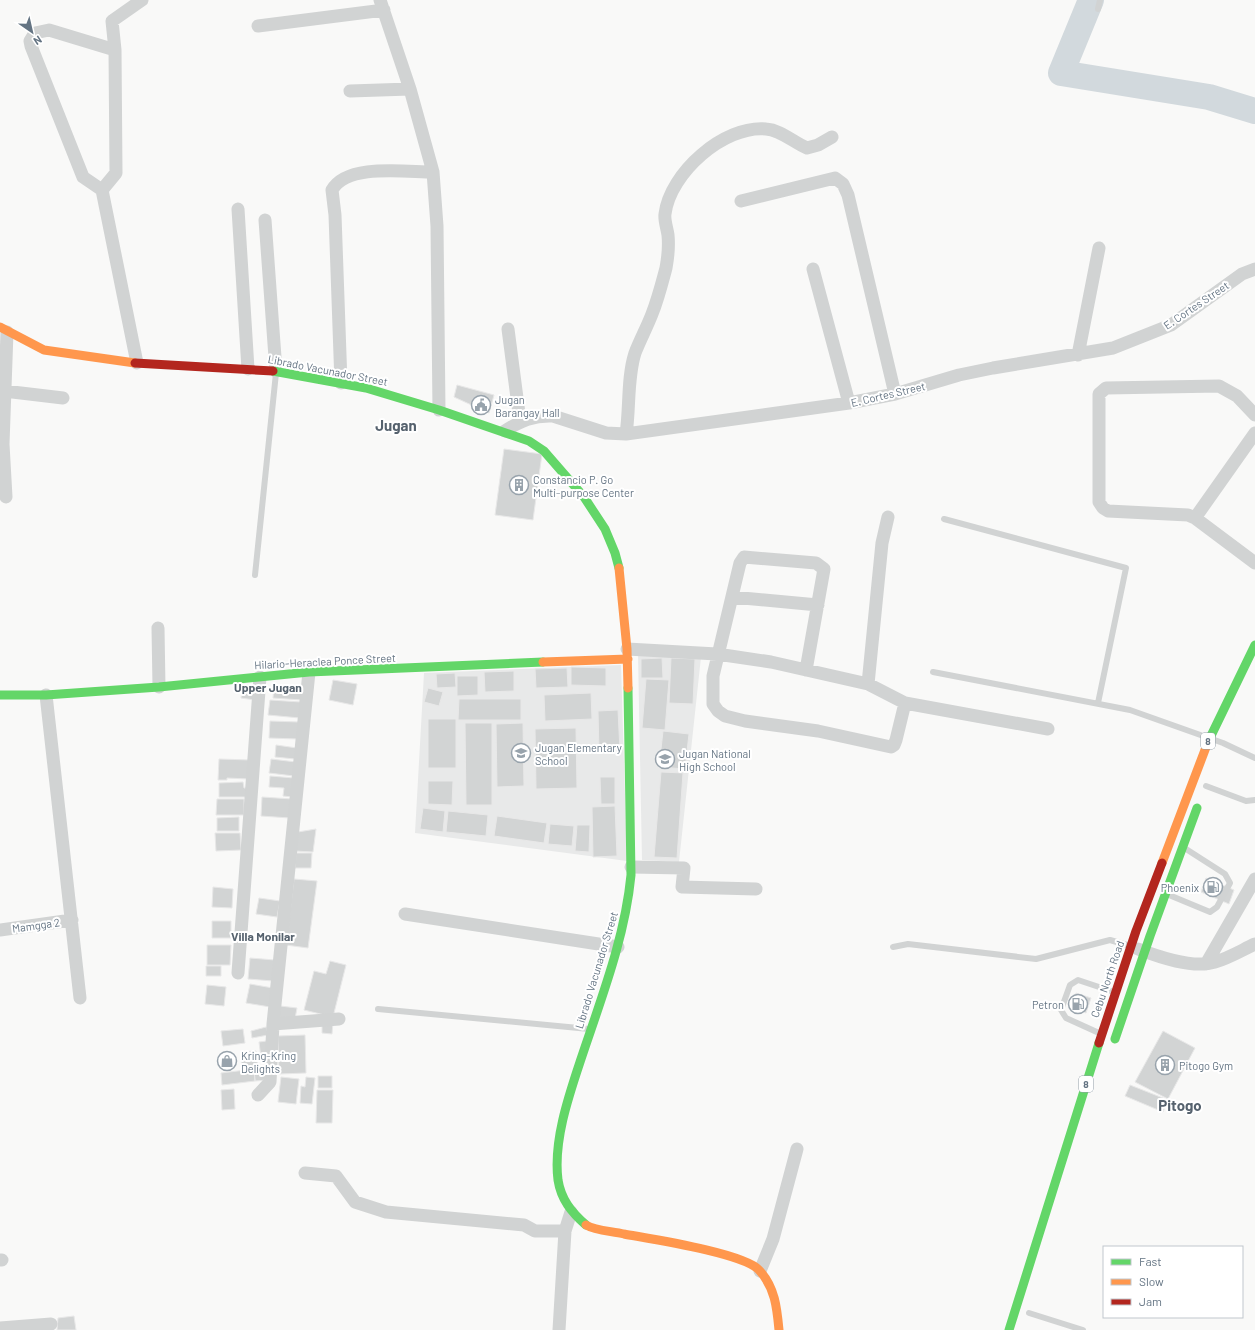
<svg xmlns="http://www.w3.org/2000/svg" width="1255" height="1330" viewBox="0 0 1255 1330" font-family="Barlow,sans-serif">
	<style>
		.built { fill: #e8e9e9 }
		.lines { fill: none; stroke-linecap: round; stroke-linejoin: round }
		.river { stroke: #d2d9dd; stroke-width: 26 }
		.building { fill: #d2d4d4; stroke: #e8e8e8 }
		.lane { stroke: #d1d3d3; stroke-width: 6 }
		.street { stroke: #d1d3d3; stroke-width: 13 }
		.fast { stroke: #63d668; stroke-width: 9 }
		.slow { stroke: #ff974d; stroke-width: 9 }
		.jam { stroke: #b3261e; stroke-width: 9 }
		.labels { text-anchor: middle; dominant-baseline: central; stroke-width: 4; stroke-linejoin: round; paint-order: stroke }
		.shield { fill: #fff; stroke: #929ea8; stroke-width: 1 }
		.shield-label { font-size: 10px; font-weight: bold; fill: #647483 }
		.street-label { font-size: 11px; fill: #647483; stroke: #fff }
		.poi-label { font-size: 11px; fill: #647483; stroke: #fff; text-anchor: start }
		.neighbourhood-label { font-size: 12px; font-weight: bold; fill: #56626e; stroke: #fff }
		.district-label { font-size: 15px; font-weight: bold; fill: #56626e; stroke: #fff }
	</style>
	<rect width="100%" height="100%" fill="#f9f9f8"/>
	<path class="built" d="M638 654 701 657 679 862 642 860Z
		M621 665 627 861 415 833 424 673Z"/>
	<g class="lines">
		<path class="river" d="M1091 0 1061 73 1209 97 1255 111"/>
	</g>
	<path class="building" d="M457 385 494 395 489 413 454 397Z
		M504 449 542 454 533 520 495 515Z
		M662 658 663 678H641V659Z
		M671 658 695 659 693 704 669 703Z
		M571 667 606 668V686L571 685Z
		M567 668 568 687 536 688 535 669Z
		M514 671V691L485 692 484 672Z
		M455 673 456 687 437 688 436 674Z
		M457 676H478V695L457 696Z
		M646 679 669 680 665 730 642 728Z
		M333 680 357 684 353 705 329 700Z
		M243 684 257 686 255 700 241 698Z
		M274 685 303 687 302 700 273 698Z
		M428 688 443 692 439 706 424 702Z
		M591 693 592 719 545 721 544 695Z
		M459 699H521V720H458Z
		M270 700 301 702 300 718 268 715Z
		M618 710 620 751 599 752 598 711Z
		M428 719H456V768H428Z
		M270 721 299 722 298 739 269 738Z
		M465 723H492V805H466Z
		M523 723 524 786 497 787 496 724Z
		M576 728 577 788 536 789 535 729Z
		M663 731 689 734 685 769 659 767Z
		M276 745 297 748 295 759 275 757Z
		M219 759 250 760 249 779 227 778V780H218Z
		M271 759 296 762 294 776 269 773Z
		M661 772 683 773 677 858 654 857Z
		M270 776 294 778 293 797 283 796 284 788 269 787Z
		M600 777H615V804H601Z
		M428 781H453L452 805 428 804Z
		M243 782 244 788H247V797H219V783Z
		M262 797 292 799 290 818 261 816Z
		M217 799H244V815H216Z
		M615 806 617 856 593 857 592 807Z
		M423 808 445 811 443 832 420 829Z
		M448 811 488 815 486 836 446 832Z
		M497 816 547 823 544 843 494 836Z
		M239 817V831H217V818Z
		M550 824 574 826 572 846 548 844Z
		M577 825H590L589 852 575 851Z
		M316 829 313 852 295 851 298 832Z
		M215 833H240L241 850 216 851Z
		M296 853H312L311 868H295Z
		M1206 878 1234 890 1229 904 1201 892Z
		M294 879 317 881 308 948 286 945Z
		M213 887 233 889 232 908 212 907Z
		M259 898 280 901 277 917 256 914Z
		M212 921H231V938H212Z
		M207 945H231L230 965H207Z
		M250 958 275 960 273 981 248 979Z
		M330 961 346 965 333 1017 304 1010 314 971 326 974Z
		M206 966H221V976H206Z
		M250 984 273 988 270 1007 246 1003Z
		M207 985 226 987 224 1006 205 1004Z
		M1076 993 1091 998 1086 1013 1071 1008Z
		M280 1006 297 1008 295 1019 279 1018Z
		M322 1022H333L332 1034 322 1033Z
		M266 1027 268 1035 252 1038 251 1031Z
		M243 1029 245 1043 223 1046 221 1031Z
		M1163 1031 1195 1048 1168 1099 1135 1082Z
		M305 1035 306 1073 279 1074 278 1036Z
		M267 1041 269 1057 261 1058 259 1042Z
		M256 1051 258 1068 242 1069 241 1052Z
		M266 1068 267 1080 255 1081 254 1069Z
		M254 1069 255 1081 222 1085 221 1073Z
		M318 1076H332V1088H318Z
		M281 1077 299 1079 296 1104 278 1102Z
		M306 1077 315 1078 312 1104 300 1103 301 1086 305 1087Z
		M1130 1085 1168 1100 1163 1112 1125 1096Z
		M234 1089 235 1109 222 1110 221 1090Z
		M317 1090H333L332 1123H316Z
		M74 1316 76 1330H57L58 1318Z"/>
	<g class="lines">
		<path class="lane" d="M1098 9 1100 0
			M944 519 1126 568 1098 703
			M255 575 276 373
			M933 672 1130 710 1223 743 1255 758
			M1206 786 1246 801 1255 800
			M1169 895 1210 912 1217 907 1230 883 1225 874 1186 849
			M893 947 908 944 1036 959 1110 940 1127 945
			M378 1009 589 1029
			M1099 1033 1066 1018 1061 1010 1070 985 1078 980 1111 991
			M1029 1313 1083 1330"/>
		<path class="street" d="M380 0 410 89 433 172 437 226 439 410
			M258 26 384 10
			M115 50 49 30 35 33 30 41 31 46 83 177 102 190 137 363
			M350 91 410 89
			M102 190 116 173 115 50 112 21 142 0
			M741 201 835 178 843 184 848 195 895 394
			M238 209 248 369
			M265 220 276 371
			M813 269 849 403
			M508 329 520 421
			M1078 355 1099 248
			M341 383 335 215 332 190C347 163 406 172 433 172
			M4 391 63 398
			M1255 415 1237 396 1219 386 1106 388 1099 394V502L1103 508 1108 511 1188 515 1195 518 1255 563
			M505 431C520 421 534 415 553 416L606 433 626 434 849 403 895 394 959 375 993 368 1113 348 1171 325 1242 274 1255 269
			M626 434C630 408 627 378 635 353 640 340 647 327 652 314 658 299 662 283 666 268 668 257 669 245 668 235 667 228 664 220 665 214 670 173 724 125 766 129 781 130 793 142 807 148L818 145 832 137
			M6 497 3 444 7 332
			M1195 518 1255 433
			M732 597 818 605
			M158 628 159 687
			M627 649 717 654 771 662 868 684 905 703 1048 729
			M806 670 824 569 816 563 744 557 740 563 713 676V704L718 711 725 716 745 721 818 731 891 747 894 745 896 740 905 703
			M868 684 882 543 888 517
			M46 695 80 998
			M631 867 684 868 682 887 756 889
			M405 914 618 947
			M0 930 72 920
			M1138 949C1159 957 1193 969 1215 962 1229 958 1242 950 1255 944
			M1206 964 1255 879
			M238 973 260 677
			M273 1024 339 1019
			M258 1095 270 1082 273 1024 309 672
			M305 1173 336 1176 355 1202 386 1212 524 1225 535 1231H565
			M0 1260H2
			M760 1271 773 1239 797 1149
			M0 1328 51 1324
			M559 1330 565 1231 571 1212"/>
		<path class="fast" d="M273 371 366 388 439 410 529 441 544 451 584 497 605 529 615 553 619 568
			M0 695H46L159 687 309 672 543 662
			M1208 742 1255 645
			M1115 1039 1150 936 1197 808
			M586 1225C571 1212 561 1199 558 1180 553 1141 569 1095 581 1059 601 999 625 938 631 875L628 688
			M1009 1330 1099 1043"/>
		<path class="slow" d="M0 327 44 350 135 363
			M619 568 627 649 628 688
			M543 662 628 659
			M1162 863 1208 742
			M586 1225C596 1231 612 1231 624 1234 651 1239 743 1253 759 1270 775 1287 777 1308 779 1330"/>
		<path class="jam" d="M135 363 273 371
			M1099 1043 1136 931 1162 863"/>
	</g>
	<defs>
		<symbol id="civic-ring" viewBox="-11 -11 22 22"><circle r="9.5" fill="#fff" stroke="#98a3ac" stroke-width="1.5"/><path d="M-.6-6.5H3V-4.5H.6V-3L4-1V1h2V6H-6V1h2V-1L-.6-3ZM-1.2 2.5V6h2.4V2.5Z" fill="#98a3ac"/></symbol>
		<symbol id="building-ring" viewBox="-11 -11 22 22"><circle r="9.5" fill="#fff" stroke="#98a3ac" stroke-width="1.5"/><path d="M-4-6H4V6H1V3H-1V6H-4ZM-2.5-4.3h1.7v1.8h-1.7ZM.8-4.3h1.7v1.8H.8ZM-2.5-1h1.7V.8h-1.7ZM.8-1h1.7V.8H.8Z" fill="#98a3ac"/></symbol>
		<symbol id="school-ring" viewBox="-11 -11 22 22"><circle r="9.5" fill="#fff" stroke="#98a3ac" stroke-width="1.5"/><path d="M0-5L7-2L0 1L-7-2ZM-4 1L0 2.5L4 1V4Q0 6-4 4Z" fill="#98a3ac"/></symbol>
		<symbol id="fuel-ring" viewBox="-11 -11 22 22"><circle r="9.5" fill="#fff" stroke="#98a3ac" stroke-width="1.5"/><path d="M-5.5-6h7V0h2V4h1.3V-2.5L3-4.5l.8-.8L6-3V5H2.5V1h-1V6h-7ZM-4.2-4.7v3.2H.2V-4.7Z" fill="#98a3ac"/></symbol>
		<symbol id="shop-ring" viewBox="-11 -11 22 22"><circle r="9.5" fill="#fff" stroke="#98a3ac" stroke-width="1.5"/><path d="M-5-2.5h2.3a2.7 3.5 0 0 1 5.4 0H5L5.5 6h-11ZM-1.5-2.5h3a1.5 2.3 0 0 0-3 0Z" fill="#98a3ac"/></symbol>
	</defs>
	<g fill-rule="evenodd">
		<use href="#civic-ring" x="470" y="394" width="22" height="22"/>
		<use href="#building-ring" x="508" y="474" width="22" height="22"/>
		<use href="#school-ring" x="510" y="742" width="22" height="22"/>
		<use href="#school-ring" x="654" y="748" width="22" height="22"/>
		<use href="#fuel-ring" x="1202" y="876" width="22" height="22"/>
		<use href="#fuel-ring" x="1067" y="993" width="22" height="22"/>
		<use href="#shop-ring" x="216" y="1050" width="22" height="22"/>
		<use href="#building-ring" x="1154" y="1054" width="22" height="22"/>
	</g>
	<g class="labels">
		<g class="shield">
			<rect x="1201" y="733" width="14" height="16" rx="3"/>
			<rect x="1079" y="1076" width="14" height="16" rx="3"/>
		</g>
		<g class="shield-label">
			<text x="1208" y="741">8</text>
			<text x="1086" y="1084">8</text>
		</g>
		<g class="street-label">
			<text transform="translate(1196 305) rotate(-34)">E. Cortes Street</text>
			<text transform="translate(328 370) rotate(11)">Librado Vacunador Street</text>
			<text transform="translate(888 394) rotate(-13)">E. Cortes Street</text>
			<text transform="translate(325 661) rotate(-3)">Hilario-Heraclea Ponce Street</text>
			<text transform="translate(36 925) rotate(-8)">Mamgga 2</text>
			<text transform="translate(596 970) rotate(-73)">Librado Vacunador Street</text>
			<text transform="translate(1107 979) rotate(-71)">Cebu North Road</text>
		</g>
		<g class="poi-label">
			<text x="495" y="399">Jugan<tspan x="495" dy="13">Barangay Hall</tspan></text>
			<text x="533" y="479">Constancio P. Go<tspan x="533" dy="13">Multi-purpose Center</tspan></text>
			<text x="535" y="747">Jugan Elementary<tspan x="535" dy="13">School</tspan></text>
			<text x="679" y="753">Jugan National<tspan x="679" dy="13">High School</tspan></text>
			<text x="1199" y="887" text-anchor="end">Phoenix</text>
			<text x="1064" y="1004" text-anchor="end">Petron</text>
			<text x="241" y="1055">Kring-Kring<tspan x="241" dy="13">Delights</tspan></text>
			<text x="1179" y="1065">Pitogo Gym</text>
		</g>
		<g class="neighbourhood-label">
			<text x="268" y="687">Upper Jugan</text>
			<text x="263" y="936">Villa Monilar</text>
		</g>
		<g class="district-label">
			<text x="396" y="425">Jugan</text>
			<text x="1180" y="1105">Pitogo</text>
		</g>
	</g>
	<rect x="1103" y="1246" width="140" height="72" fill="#ffffff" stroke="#c1c7cd"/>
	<rect x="1111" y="1259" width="20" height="6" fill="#63d668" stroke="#c1c7cd"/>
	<text x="1139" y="1266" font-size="12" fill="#647483">Fast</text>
	<rect x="1111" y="1279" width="20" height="6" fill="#ff974d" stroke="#c1c7cd"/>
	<text x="1139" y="1286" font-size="12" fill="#647483">Slow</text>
	<rect x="1111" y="1299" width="20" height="6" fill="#b3261e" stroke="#c1c7cd"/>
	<text x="1139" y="1306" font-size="12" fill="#647483">Jam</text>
	<g transform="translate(32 32) rotate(146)" stroke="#ffffff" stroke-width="3" paint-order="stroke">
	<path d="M0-3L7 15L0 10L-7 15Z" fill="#647483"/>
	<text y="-6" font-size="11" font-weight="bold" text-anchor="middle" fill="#647483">N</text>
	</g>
</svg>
